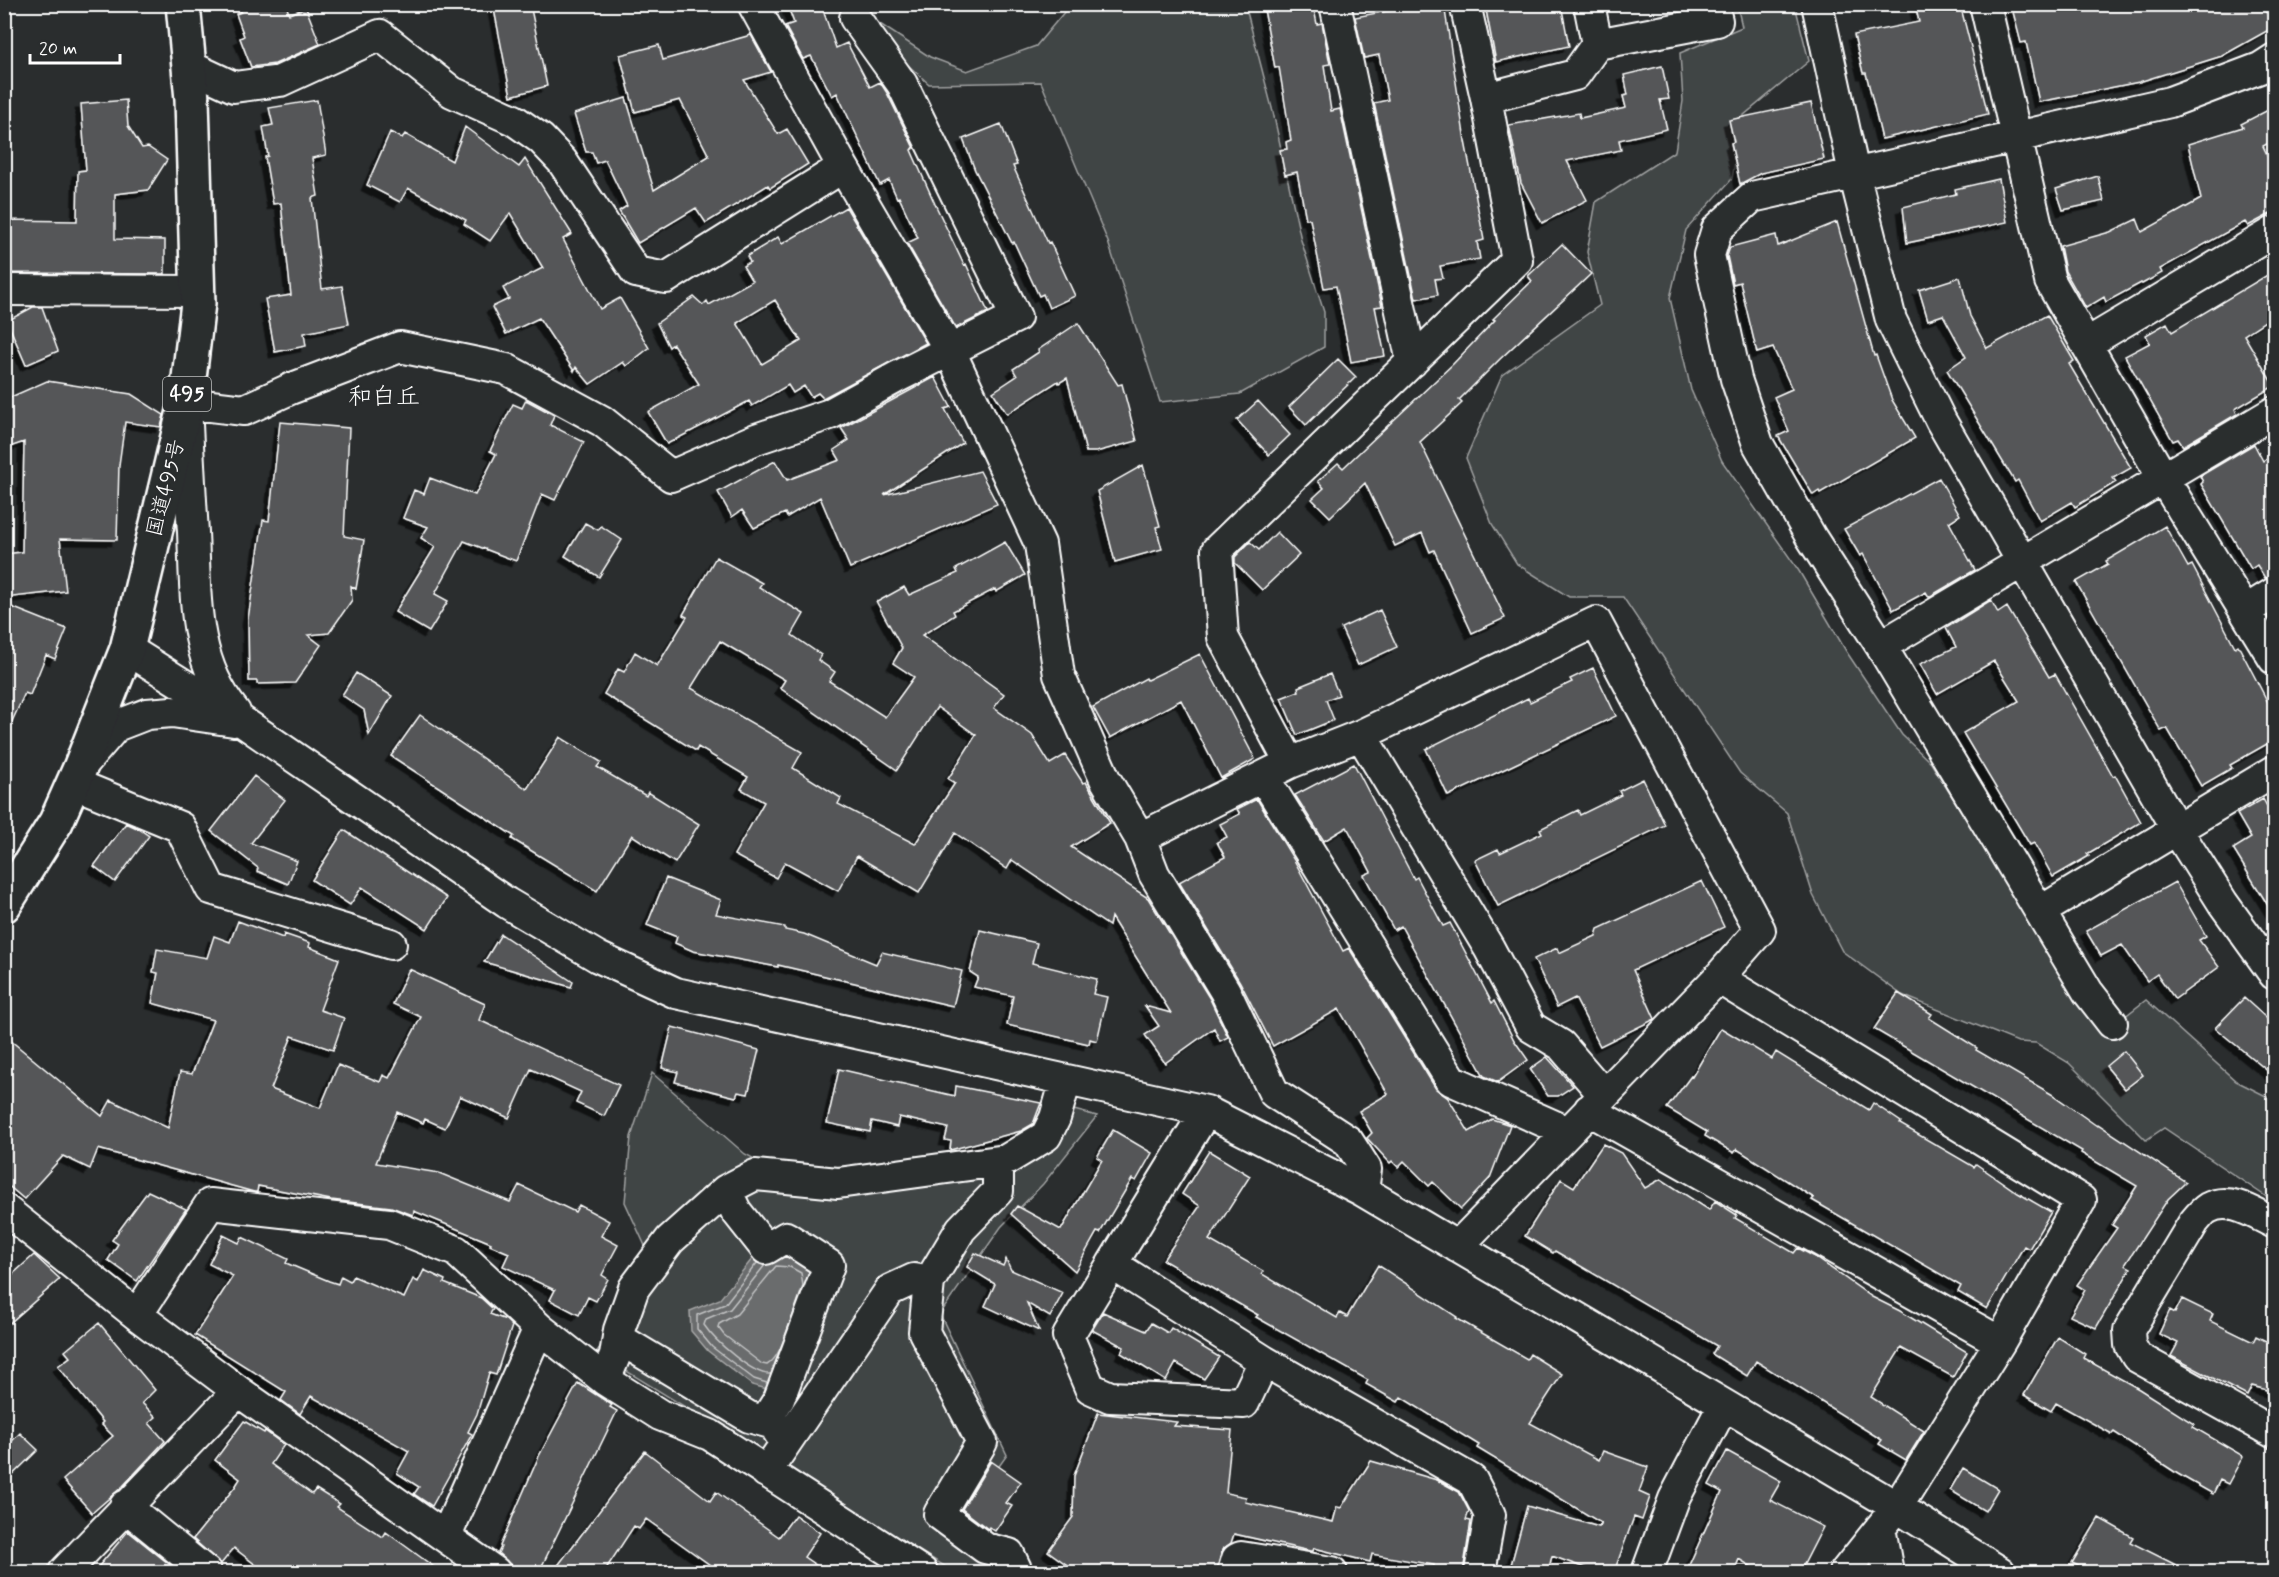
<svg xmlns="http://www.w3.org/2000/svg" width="2279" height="1577" viewBox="0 0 2279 1577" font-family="Mynerve,'Klee One',sans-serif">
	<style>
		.green { fill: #414445; stroke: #a0a2a2; stroke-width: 1.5 }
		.water { fill: #6a6c6d; stroke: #a6a7a7; stroke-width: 1.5 }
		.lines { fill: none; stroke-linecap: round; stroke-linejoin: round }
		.shore { stroke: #c3c4c5; stroke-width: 1.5 }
		.building { fill: #555758; stroke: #fff; stroke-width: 1.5; fill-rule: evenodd; filter: url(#shadow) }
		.minor-casing { stroke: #fff; stroke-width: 34 }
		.highway-casing { stroke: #fff; stroke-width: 38 }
		.minor { stroke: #2a2d2e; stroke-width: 30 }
		.highway { stroke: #2a2d2e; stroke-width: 33 }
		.labels { text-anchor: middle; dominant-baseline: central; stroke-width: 4.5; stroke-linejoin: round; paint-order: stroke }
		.shield { fill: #2a2d2e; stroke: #bfc0c0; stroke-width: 1.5 }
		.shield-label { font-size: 20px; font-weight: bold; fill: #fff }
		.street-label { font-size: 21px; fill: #fff; stroke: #2a2d2e }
		.quarter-label { font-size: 24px; fill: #fff; stroke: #2a2d2e }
	</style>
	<defs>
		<filter id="shadow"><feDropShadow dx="-5.5" dy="5.5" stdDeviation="0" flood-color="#0009"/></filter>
	</defs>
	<rect width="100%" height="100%" fill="#2a2d2e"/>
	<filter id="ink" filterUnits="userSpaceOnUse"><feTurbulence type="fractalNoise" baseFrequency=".0167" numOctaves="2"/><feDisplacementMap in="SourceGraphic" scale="12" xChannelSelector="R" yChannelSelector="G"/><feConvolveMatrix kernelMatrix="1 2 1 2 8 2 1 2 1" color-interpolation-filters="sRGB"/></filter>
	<g filter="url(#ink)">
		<path class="green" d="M1070 5H1247V12L1273 112 1301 240 1324 312V347L1240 394 1160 402 1108 242 1041 82 929 84 887 46 877 22 930 57 967 71 1036 46Z
			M1737 5H1795L1809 61 1743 116 1732 179 1686 230 1670 298 1691 390 1722 461 1799 571 1846 651 1902 735 1931 763 2101 1035 2146 1000 2236 1081 2274 1100V1196L2271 1200 2164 1128 2146 1140 2069 1063 2036 1043 2018 1042 1902 995 1842 951 1813 895 1787 813 1740 773 1623 597H1569L1517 564 1492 524 1466 458 1502 375 1600 305 1587 252 1596 202 1675 151 1683 101 1680 53 1742 27Z
			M652 1073 745 1154 797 1181 1022 1146 1047 1103 1097 1116 1043 1184 1001 1227 940 1314 1007 1455 965 1514 1008 1544 983 1572H954L597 1353 646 1248 625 1202 631 1137Z"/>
		<path class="water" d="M765 1243 821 1258 771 1390 752 1385 708 1351 691 1331 690 1311 720 1299Z"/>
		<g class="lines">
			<path class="shore" d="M757 1263 725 1304 697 1315V1329L712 1347 754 1379 767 1383
				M765 1265 730 1309 706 1319 704 1325C714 1340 753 1376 771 1374
				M792 1317C786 1331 781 1357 767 1365L762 1364 724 1335 718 1327 719 1324 737 1314 776 1266 790 1267 801 1273 803 1286 793 1315"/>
		</g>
		<path class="building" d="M239 4H286L289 14 306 8 320 44 275 64 251 67 240 38 244 36 236 14 241 12Z
			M493 4H530L547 86 511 96Z
			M787 4H821L836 48 847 43 870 87 880 82 887 93 914 148 911 150 935 204 964 265 966 264 988 312 956 328 907 243 918 238 899 197 897 198 889 180 880 185 837 93 832 96 811 56 803 59 785 26 794 23Z
			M1263 4H1313L1317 24 1322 23 1330 64 1324 65 1331 111 1340 109 1382 306 1375 307 1385 356 1351 362 1336 286 1324 288 1310 219H1306L1297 172 1285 175 1280 150 1287 149 1286 142 1291 140 1279 67 1275 68Z
			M1403 4H1444L1465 141 1484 240 1477 242 1480 259 1440 266 1443 278 1435 279 1438 295 1416 299 1374 103 1388 100 1379 55 1364 58 1355 17 1404 8Z
			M1514 4H1516L1517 9 1542 4H1561L1569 46 1496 62 1486 10Z
			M1915 4H1960L1988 114 1882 139 1866 73H1863L1854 35 1919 22Z
			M2027 4H2262L2274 27 2222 56 2139 82 2039 102 2026 42 2021 43 2012 8Z
			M751 35 771 72 744 80 778 134 787 129 808 164 770 188 768 185 706 223 696 208 638 243 619 211 627 206 605 160 596 163 592 152H586L574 114 626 98 654 190 709 156 680 100 635 112 620 55 659 45 663 60Z
			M1662 66 1669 99 1660 100 1667 129 1619 140 1621 150 1567 161 1587 200 1542 223 1521 183 1509 125 1579 113 1580 118 1626 108 1623 96 1628 95 1624 75Z
			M126 100 128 126 142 148 148 147 167 160 148 190 115 194V239L165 240V274L4 273V220L77 221 78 171 86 170 81 104Z
			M317 100 326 155 312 158 318 196 312 198 322 289 342 286 349 324 304 333 306 346 275 352 265 299 291 295 281 203 273 204 265 157 268 156 263 127 273 125 269 108Z
			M1811 103 1824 159 1761 173 1740 184 1731 143 1734 142 1729 120Z
			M2274 107V140L2263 146 2274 169V212L2248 226 2245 222 2160 269 2162 273 2142 284 2141 283 2106 302 2104 297 2086 308 2065 271 2060 246 2110 232 2137 219 2142 232 2201 199 2188 144 2243 127 2241 124Z
			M1001 124 1017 165 1013 166 1048 243 1050 242 1075 296 1049 308 1043 294 1039 296 1014 242 1012 243 975 170 963 139Z
			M465 127 519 167 525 159 572 234 563 239 600 309 620 298 649 348 626 366 623 362 590 384 576 367 574 371 539 318 506 334 492 307 509 299 503 288 543 268 510 213 490 241 464 224 466 220 408 188 400 202 367 185 390 132 402 138 405 134 452 161Z
			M2098 176 2104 201 2063 210 2056 189Z
			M1999 179 2007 222 1907 243 1903 207 1956 194 1955 189Z
			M846 207 926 343 823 398 818 393 811 397 804 386 793 393 788 385 752 406 749 401 667 444 648 412 699 384 673 344 669 347 657 323 694 297 703 305 707 301 709 305 752 281 743 266 750 262 747 256 778 237 782 244ZM775 300 801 341 762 364 737 323Z
			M1837 222 1874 356 1876 355 1892 400 1915 438 1820 493 1819 491 1813 495 1778 436 1789 431 1774 397 1792 389 1773 348 1757 353 1740 282 1733 284 1727 256 1730 247 1776 235 1778 246Z
			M1562 244 1591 274 1500 359 1459 400 1462 403 1420 442 1505 618 1472 633 1434 550 1430 552 1422 533 1395 546 1365 483 1330 517 1312 499 1324 488 1318 481 1338 463 1343 468 1453 364 1495 320 1493 319 1532 281 1528 276Z
			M2274 271V315L2244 335 2274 386 2235 409 2237 414 2183 446 2178 439 2173 441 2125 356 2150 343 2146 335 2167 323 2172 332Z
			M1960 277 1970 316 1987 348 2047 315 2074 361 2069 364 2131 468 2113 478 2116 482 2075 507 2072 502 2040 521 2018 480 2015 482 1947 370 1966 357 1943 315 1928 320 1919 290Z
			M33 307H42L58 351 26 365 7 321Z
			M1078 323 1118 385 1122 384 1137 441 1096 452H1086L1067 378 1059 383 1058 381 1007 414 993 392 1017 376 1013 369 1039 352 1038 350Z
			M1338 359 1356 377 1306 425 1289 407Z
			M935 377 951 407 945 409 963 443 884 495 980 471 997 504 850 568 820 497 787 517 785 513 754 528 742 510 732 517 718 492 775 461 787 480 840 460 834 450 849 440 841 428Z
			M47 381 131 394 164 415 161 427 125 422 119 465 117 540 60 539 66 591 4 598V554L22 552 24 442 4 449V400Z
			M526 400 554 415 550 425 584 442 555 500 542 494 516 561 464 541 435 594 448 601 429 632 395 612 435 547 421 538 428 527 403 518 414 490 424 494 430 478 475 495 496 454 490 451 513 404 522 408Z
			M1258 401 1290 435 1269 455 1237 420Z
			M280 422 349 428 344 536 364 540 356 589 351 586 352 600 329 633 308 635 321 645 295 683 257 684V681H249L248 619 263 520 269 521Z
			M2254 444 2263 461 2274 454V576L2265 578 2257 565 2251 569 2201 484 2203 482 2200 476Z
			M1143 465 1160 526 1156 527 1162 549 1115 562 1097 491Z
			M1939 478 1960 515 1949 522 1975 570 1929 597 1926 592 1893 610 1863 554 1860 556 1844 529Z
			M585 523 598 530 601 526 622 540 599 577 565 556Z
			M2165 526 2188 567 2192 565 2235 647 2238 645 2274 714V740L2230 765 2232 768 2201 786 2167 728 2161 731 2076 582 2108 564 2106 561Z
			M1277 532 1299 555 1262 590 1235 563V557L1250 542 1259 550Z
			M1005 542 1025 575 996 592 995 589 953 611 955 615 922 635 1004 694 994 708 1032 735 1050 764 1065 755 1083 783 1086 782 1110 823 1071 847 1148 898 1210 999 1228 1037 1220 1041 1214 1028 1165 1063 1145 1035 1159 1026 1145 1006 1171 1013 1111 917 1109 926 1012 860 1007 869 955 833 919 893 857 856 838 891 785 862 776 878 734 855 764 802 741 789 748 777 698 747 696 751 604 694 618 669 624 672 635 652 657 666 687 617 683 615 716 557 762 583 759 587 804 614 792 635 821 655 818 660 835 672 829 681 885 717 914 677 893 663 902 648 876 601 877 602 904 587 909 595 958 573 956 569ZM720 641 785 680 780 688 897 770 937 707 976 735 948 779 955 783 915 844 838 804 841 798 793 768 802 752 691 688Z
			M1991 600 1998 613 2007 607 2049 677 2055 674 2113 776 2115 775 2141 822 2087 854 2089 856 2053 877 2034 843 2030 845 1963 733 2019 701 1994 661 1937 694 1920 664 1956 647 1946 628Z
			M4 604 67 629 55 659 46 655 30 695 25 693 4 739Z
			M1380 610 1397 647 1358 665 1341 628Z
			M1200 654 1255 759 1221 778 1181 700 1110 738 1093 707 1146 678 1147 680Z
			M1593 668 1616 716 1448 796 1426 749 1528 698 1530 702 1572 682 1570 679Z
			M356 673 392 696 369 735 364 710 342 695Z
			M1330 674 1339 695 1326 700 1334 720 1297 735 1281 698 1299 691 1298 687Z
			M420 715 527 789 560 737 601 762 597 767 646 796 648 792 699 824 675 863 632 835 597 891 512 839 514 836 391 756Z
			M1354 764 1414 879 1417 877 1443 926 1450 923 1492 1003 1494 1001 1514 1040 1528 1060 1498 1082 1484 1076 1401 926 1394 930 1364 875 1371 872 1347 827 1324 841 1295 795Z
			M254 776 285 800 251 843 297 861 288 884 257 871 258 868 211 831Z
			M1643 779 1665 825 1498 906 1475 860 1498 849 1500 853 1542 833 1540 829 1578 810 1580 815 1621 795 1619 791Z
			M1257 799 1294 860 1343 951 1349 948 1436 1089 1448 1098 1469 1132 1492 1119 1510 1125 1490 1178 1461 1209 1433 1182 1429 1186 1404 1161 1398 1167 1392 1161 1390 1163 1367 1138 1372 1133 1359 1111 1388 1094 1339 1009 1273 1046 1240 982 1179 882 1225 857 1217 842 1227 837 1220 824 1240 814 1237 809Z
			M2263 799 2274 819V915L2233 849 2251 838 2237 814Z
			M126 823 139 829 149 836 115 882 94 866Z
			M344 830 447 898 427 929 362 887 350 905 312 880Z
			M666 878 721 900 716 914 785 927V930L804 934 876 964 882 952 962 971 953 1006 778 965V967L693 951 675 943 677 937 647 925Z
			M1702 881 1724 927 1633 970 1655 1019 1600 1046 1575 998 1557 1007 1534 959 1557 948 1559 953 1596 936 1598 929Z
			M2175 882 2206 936 2199 940 2219 967 2175 999 2157 974 2147 981 2122 945 2101 956 2086 931Z
			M238 921 283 938 284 934 310 943 309 947 339 959 320 1010 344 1018 333 1050 292 1036 271 1089 320 1108 338 1065 380 1082 383 1075 389 1078 421 1017 393 1004 409 969 485 1004 479 1020 619 1085 604 1116 576 1103 581 1092 531 1069 509 1118 460 1096 445 1128 425 1119 423 1123 397 1112 376 1163 439 1173 510 1202 519 1185 575 1212 579 1205 609 1221 601 1236 618 1245 602 1275 608 1279 596 1301 588 1297 579 1315 550 1300 555 1290 503 1266 509 1253 490 1245 491 1243 414 1211 413 1215 391 1207 331 1200 258 1186 257 1192H254L98 1149 90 1169 63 1156 24 1199 4 1182V1035L102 1116 111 1100 168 1128 180 1072 192 1074 213 1020 152 1003 158 973 153 972 157 949 207 958 214 936 230 942Z
			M980 930 1037 943 1032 963 1097 979 1093 994 1107 997 1097 1041 1090 1039 1089 1044 1007 1025 1013 996 974 987 978 977 970 972Z
			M501 934 573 982 571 987 484 962Z
			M1898 993 1932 1014 1929 1018 1977 1048 1976 1050 2053 1095 2097 1126 2098 1124 2186 1182 2168 1199 2125 1265 2131 1268 2096 1328 2070 1316 2085 1290 2077 1285 2117 1228 2112 1225 2137 1186 2081 1153 2082 1151 1874 1029Z
			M2244 998 2274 1025V1076L2215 1028Z
			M672 1027 759 1050 748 1094 738 1092 736 1097 675 1082 678 1072 662 1068Z
			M1721 1028 1772 1059 1776 1052 1869 1110 1873 1103 1901 1122 1900 1124 1974 1167 1976 1164 2018 1193 2051 1212 2029 1249 2024 1246 1987 1309 1958 1292 1961 1286 1812 1200 1814 1198 1737 1149 1734 1153 1705 1136 1707 1132 1667 1108 1691 1076 1692 1077Z
			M2124 1051 2143 1075 2125 1089 2106 1066Z
			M1547 1057 1573 1086 1558 1096H1548L1530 1069Z
			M839 1069 955 1096 956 1086 1041 1103 1033 1124 1021 1131 950 1150 951 1141 945 1140 948 1128 899 1117 897 1127 872 1121 870 1132 827 1123Z
			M1113 1130 1152 1153 1136 1181 1132 1179 1100 1233 1097 1232 1075 1271 1011 1214 1017 1206 1061 1230 1102 1160 1097 1157Z
			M1603 1144 1621 1153 1645 1188 1661 1179 1709 1210 1715 1201 1737 1215 1735 1218 1794 1253 1798 1248 1815 1257 1872 1297 1900 1311 1967 1352 1953 1377 1901 1348 1871 1397 1924 1431 1906 1460 1879 1444 1882 1440 1756 1361 1747 1376 1712 1354 1717 1346 1555 1251 1553 1253 1525 1236 1561 1179 1574 1187Z
			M1209 1151 1250 1176 1209 1240 1263 1271 1262 1274 1337 1318 1340 1313 1347 1317 1378 1265 1457 1317 1456 1318 1527 1359 1530 1354 1562 1374 1530 1423 1599 1460 1603 1451 1648 1467 1639 1492 1650 1497 1642 1520 1634 1517 1614 1572H1596L1552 1556 1548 1572H1536L1511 1565 1527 1506 1599 1527 1601 1523 1477 1448 1479 1445 1401 1397 1398 1402 1366 1384 1368 1380 1256 1317 1258 1315 1163 1260 1200 1206 1182 1194Z
			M148 1191 186 1209 137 1281 108 1260 118 1244 112 1240Z
			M223 1235 239 1243 242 1237 288 1259 286 1263 329 1281 338 1284 341 1276 350 1281 353 1276 404 1298 413 1279 418 1282 424 1270 445 1280 444 1283 481 1298 493 1309 490 1314 506 1320 512 1326 496 1375 489 1373 477 1414 468 1432 472 1434 432 1506 414 1494 419 1487 397 1473 409 1451 311 1396 300 1414 281 1400 286 1392 195 1335 233 1276 209 1264Z
			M975 1253 1003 1266 1006 1259 1011 1270 1063 1293 1050 1317 1027 1303 1039 1331 985 1306 995 1284 967 1267Z
			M34 1255 60 1279 4 1328V1282Z
			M2182 1299 2213 1314 2210 1321 2253 1342 2256 1336 2274 1345V1392L2252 1386 2247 1396 2171 1356 2178 1343 2159 1334 2170 1310 2175 1313Z
			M1103 1312 1146 1331 1151 1323 1168 1333 1171 1328 1219 1357 1204 1379 1176 1363 1166 1381 1121 1353 1124 1347 1092 1330Z
			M99 1323 155 1390 142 1403 156 1417 149 1423 165 1441 123 1486 92 1513 63 1480 113 1436 101 1424 103 1422 58 1366 70 1357 65 1351Z
			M2058 1337 2085 1354 2083 1358 2139 1389 2194 1424 2193 1427 2243 1456 2228 1484 2220 1480 2213 1494 2178 1474 2114 1432 2112 1434 2056 1403 2051 1411 2024 1395Z
			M578 1383 612 1405 610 1407 617 1411 539 1572H527L511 1565 498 1553 501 1547 500 1546 539 1456Z
			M1098 1413 1177 1422 1174 1426 1232 1430 1226 1493 1246 1497 1245 1502 1333 1522 1337 1507 1341 1508 1371 1461 1437 1480 1459 1492 1469 1511 1466 1520 1471 1521 1463 1572H1433L1434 1565 1372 1554 1370 1562 1314 1548 1313 1551H1310L1234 1534 1231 1543 1224 1548 1221 1554 1216 1572H1077L1048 1551 1073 1517 1074 1476Z
			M244 1421 264 1433 265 1431 284 1445 271 1464 312 1494 316 1489 340 1504 337 1507 383 1537 386 1532 441 1572H265L234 1548 221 1564 193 1539 235 1487 240 1479 215 1460Z
			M20 1433 38 1450 4 1483V1449Z
			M645 1451 710 1501 716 1492 779 1537 795 1515 820 1533 804 1557 826 1572H720L646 1519 639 1529 634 1526 604 1572H553Z
			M1727 1451 1781 1481 1770 1500 1823 1527 1800 1572H1760L1739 1559 1734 1572H1686L1722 1492 1709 1485Z
			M991 1461 1021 1482 1006 1503 1012 1506 995 1531 989 1527 988 1529 962 1509Z
			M1963 1468 1998 1489 1985 1511 1950 1490Z
			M2099 1518 2133 1537 2130 1542 2190 1572H2091L2072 1563Z
			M128 1531 179 1572H94Z"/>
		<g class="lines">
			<defs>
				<path id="minor" d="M753 4 843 167 950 351 1040 544 1059 675 1105 779 1140 838 1154 874 1225 991 1274 1093 1348 1141 1366 1169 1363 1191
					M1335 4 1412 362
					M1817 4 1854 173 1891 320 1941 421 2177 830 2223 903 2274 974
					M1985 4 2050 281 2163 478 2274 659
					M1597 44 1717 21 1713 4
					M189 66 234 87 280 81 380 35 452 92 514 120 541 139 562 161 636 272 666 278 843 167
					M1486 98 1575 75 1597 44 1589 4
					M4 290 198 291
					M2086 344 2274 232
					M2245 611 2274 593
					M1881 646 2274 412
					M127 649 243 722 507 903 598 957 676 993 1206 1111 1363 1191 1897 1507 2000 1572
					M235 712C192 660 196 596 193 532 190 489 188 446 186 403L244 410 290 389 400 347 506 369 602 421 671 476 756 439 830 414 897 377 1016 317 902 84 855 18
					M1361 735 1489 948 1531 1027 1561 1045 1604 1095
					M85 762 116 726 147 714 172 712 234 721
					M1290 763 1223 637 1217 550 1517 260 1486 98 1465 4
					M1264 778 1451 1080 1568 1132
					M73 783 180 827 211 889 391 944
					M1140 838 1290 763 1361 735 1596 622 1760 930 1718 978 1457 1247
					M2041 911 2274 771
					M1718 978 2081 1200 2000 1342 1897 1507 1845 1572
					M2112 1023 2088 992 1881 646 1811 537 1758 444 1736 379 1709 255 1717 229 1752 197 2170 102 2260 68 2274 59
					M1589 1110 2000 1342
					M1206 1111 1112 1264 1264 1361 1472 1480 1490 1515 1480 1572
					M998 1162V1191L961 1229 929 1282 924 1332 982 1442 939 1514 985 1548 1009 1554 1016 1569
					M726 1190 736 1211 766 1249 786 1237 829 1265 779 1399 765 1421
					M4 1209 137 1315 238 1391 495 1572
					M2274 1223C2255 1214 2230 1196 2208 1208 2203 1211 2198 1217 2194 1222L2129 1330 2130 1345 2137 1357 2274 1433
					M1112 1264 1068 1336 1090 1388 1110 1397 1244 1403 1264 1361
					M137 1315 210 1204 389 1224 456 1251 539 1328 605 1380 660 1415 710 1435 922 1572
					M618 1338 749 1417 774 1424 779 1433
					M605 1380 615 1356 619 1330 634 1288 670 1240 726 1190 755 1175 838 1183 1006 1160 1046 1136 1055 1118 1066 1080
					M766 1472 890 1290 914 1279 929 1282
					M125 1506 206 1572
					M1880 1528 1888 1572
					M446 1536 539 1328
					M64 1572 238 1391
					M1233 1572 1237 1559 1241 1557 1332 1572
					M1647 1572 1674 1499 1723 1406"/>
				<path id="highway" d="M4 905 56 822 80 768 127 649 186 403 198 303 192 99 183 4"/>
			</defs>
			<use href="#minor" class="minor-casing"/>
			<use href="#highway" class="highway-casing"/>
			<use href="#minor" class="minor"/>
			<use href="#highway" class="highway"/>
		</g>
	</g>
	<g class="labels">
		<rect class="shield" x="163" y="377" width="48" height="34" rx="4.5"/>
		<g class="shield-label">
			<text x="187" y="394">495</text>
		</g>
		<g class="street-label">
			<text transform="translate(166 488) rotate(-76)">国道495号</text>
		</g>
		<g class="quarter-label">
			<text x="384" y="397">和白丘</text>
		</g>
	</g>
	<rect width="2279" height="1577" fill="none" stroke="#2a2d2e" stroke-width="24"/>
	<rect x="12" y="12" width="2255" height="1553" fill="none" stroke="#fff" stroke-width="2" filter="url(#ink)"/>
	<path d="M30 54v9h90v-9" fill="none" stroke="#ffffff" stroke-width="3"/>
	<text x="39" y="54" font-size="18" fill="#ffffff" stroke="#2a2d2e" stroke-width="4.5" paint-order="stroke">20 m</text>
</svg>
